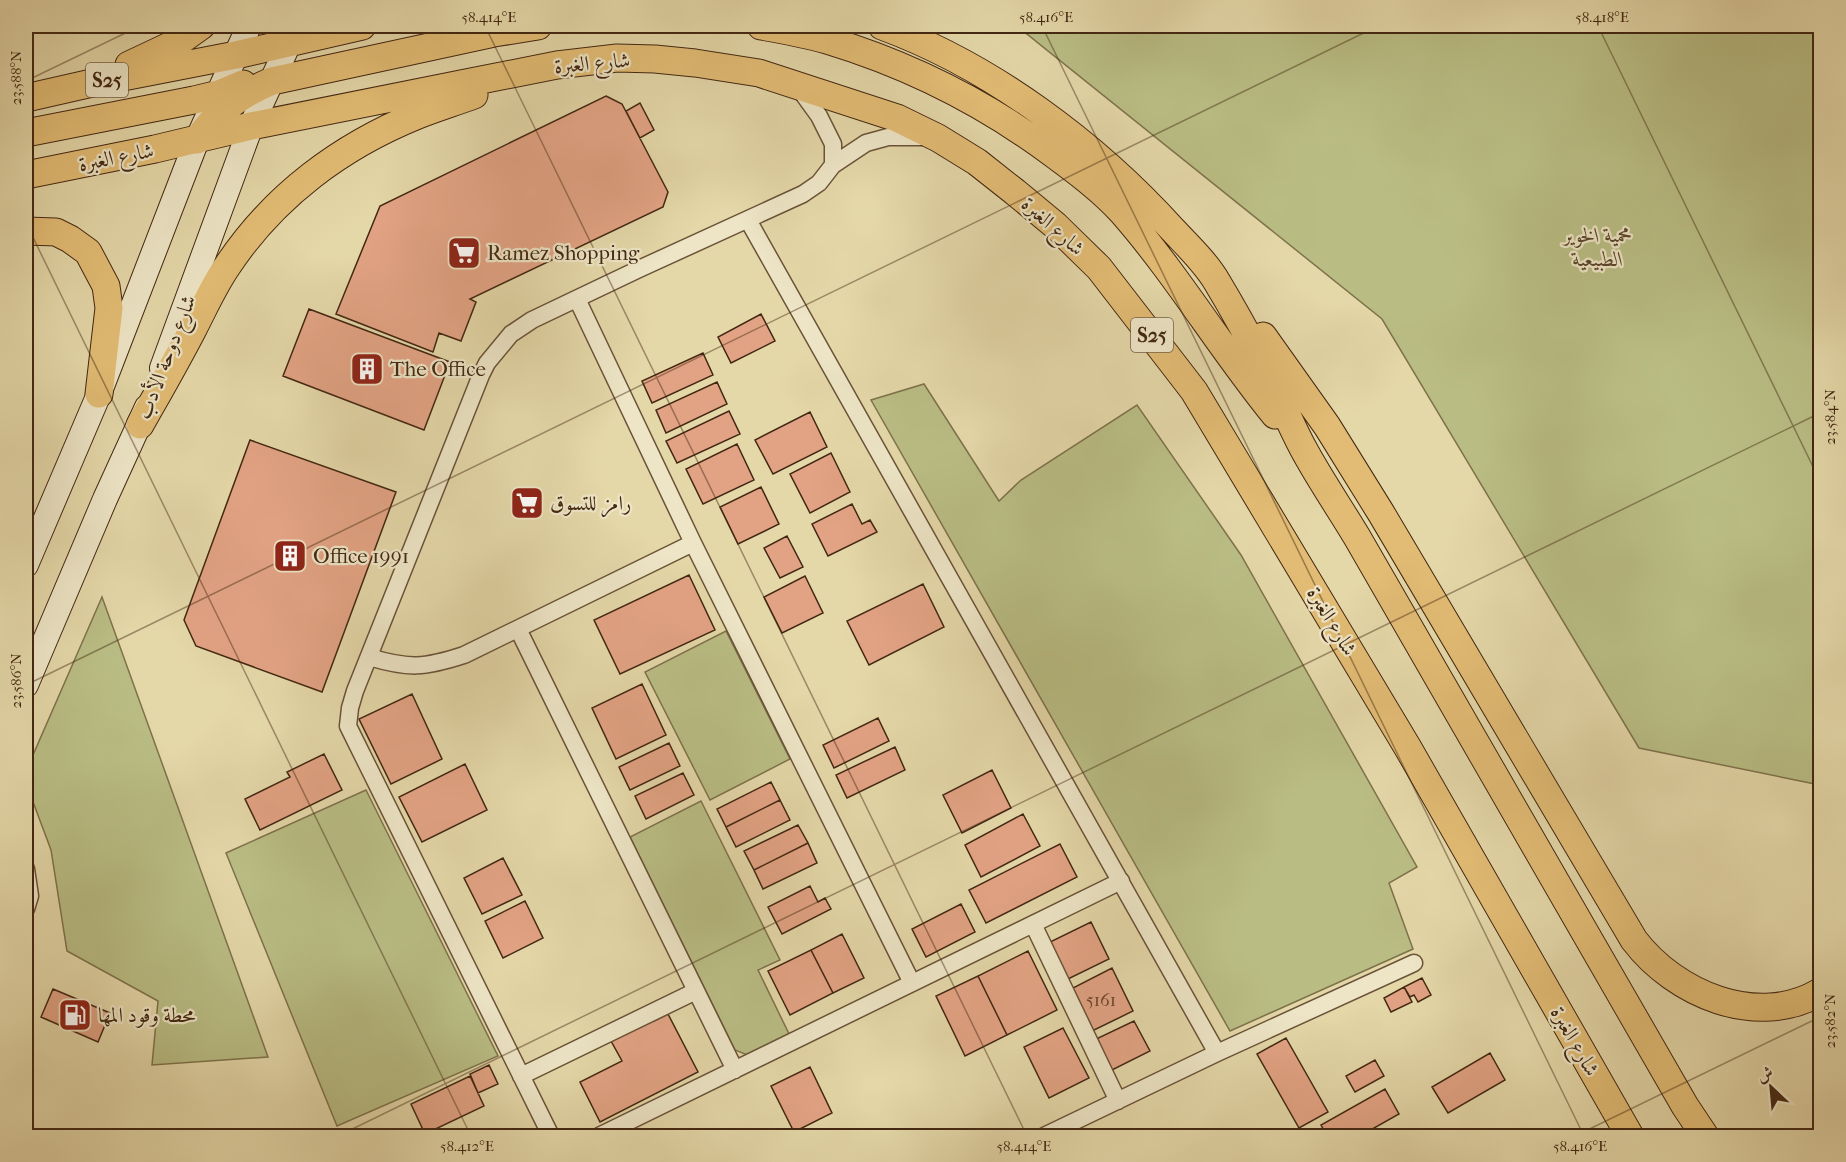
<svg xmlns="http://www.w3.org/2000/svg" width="1846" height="1162" viewBox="0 0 1846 1162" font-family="'IM FELL French Canon',Amiri,serif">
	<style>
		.green { fill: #b9bd84; stroke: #7e724b; stroke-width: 1.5 }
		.building { fill: #e2a384; stroke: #422712; stroke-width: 1.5 }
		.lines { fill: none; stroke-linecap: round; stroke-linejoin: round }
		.minor-casing { stroke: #6a5338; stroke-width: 19 }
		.secondary-casing { stroke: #422712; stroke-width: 26 }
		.primary-casing { stroke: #422712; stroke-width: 29 }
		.minor { stroke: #ede5c6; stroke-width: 16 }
		.secondary { stroke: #ede5c6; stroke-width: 24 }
		.primary { stroke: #e2bc74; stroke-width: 27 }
		.ticks { fill: none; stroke: #422712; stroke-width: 1.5; stroke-opacity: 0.45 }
		.labels { text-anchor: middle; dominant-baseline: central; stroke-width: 4.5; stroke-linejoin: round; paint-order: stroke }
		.number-label { font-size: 18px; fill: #6a462e }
		.shield { fill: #ede5c6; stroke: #756048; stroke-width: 1.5 }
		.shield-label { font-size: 20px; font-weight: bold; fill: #422712 }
		.street-label { font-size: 21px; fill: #422712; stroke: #ede5c6 }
		.park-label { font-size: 21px; font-style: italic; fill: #5a4529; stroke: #ede5c6 }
		.poi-label { font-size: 21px; fill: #422712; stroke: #ede5c6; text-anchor: start }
		.neatline { fill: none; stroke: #422712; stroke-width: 2 }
		.ticks-label { font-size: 15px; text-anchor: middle; fill: #422712 }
	</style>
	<rect width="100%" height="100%" fill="#e4d7a8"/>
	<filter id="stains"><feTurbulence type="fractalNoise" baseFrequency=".00333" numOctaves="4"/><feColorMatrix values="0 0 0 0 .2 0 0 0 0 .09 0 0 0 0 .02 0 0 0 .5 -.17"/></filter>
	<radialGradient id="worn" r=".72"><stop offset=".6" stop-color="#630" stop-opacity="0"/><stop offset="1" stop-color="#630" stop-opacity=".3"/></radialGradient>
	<path class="green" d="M1017 26H1820V785L1639 748 1382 319Z
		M924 384 999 501 1021 480 1137 405 1241 555 1417 867 1389 883 1413 949 1230 1031 871 400Z
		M102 597 268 1057 152 1065 158 1001 67 951 51 850 26 783V771Z
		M726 631 790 759 710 800 645 672Z
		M366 790 498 1056 337 1126 226 853Z
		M701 801 780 960 758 970 791 1038 752 1057 735 1050 630 837Z"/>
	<path class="building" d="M606 96 622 104 668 192 663 207 470 299 476 302 461 341 439 333 433 352 336 314 380 206Z
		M640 103 654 130 640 138 626 111Z
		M309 309 450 362 424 430 283 376Z
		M761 314 775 341 731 363 718 337Z
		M703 353 713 375 652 403 642 381Z
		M717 382 727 404 666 433 656 410Z
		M729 411 740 434 677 463 666 441Z
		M810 412 827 447 773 474 755 440Z
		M250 440 396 492 322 692 196 646 184 620Z
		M737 444 754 480 703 504 686 469Z
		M831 453 850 492 810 513 790 474Z
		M761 487 779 524 738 544 720 507Z
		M852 504 862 524 870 520 877 532 828 556 812 524Z
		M787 536 803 567 780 578 764 548Z
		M689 575 715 630 620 674 594 620Z
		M805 576 823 613 782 633 764 597Z
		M923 584 944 627 869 665 847 621Z
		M642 684 666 735 616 759 592 708Z
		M412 694 442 759 391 784 359 719Z
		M878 718 889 741 834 768 823 745Z
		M669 743 680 766 630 790 619 767Z
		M895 747 905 770 847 798 836 775Z
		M324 754 342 790 260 830 245 799 290 777 287 772Z
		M465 764 487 810 422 842 399 797Z
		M992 770 1011 808 962 833 943 795Z
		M683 773 694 795 646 819 635 796Z
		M771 782 780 800 726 827 717 809Z
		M780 800 790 820 736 847 726 827Z
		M1023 814 1040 846 981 877 965 845Z
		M798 825 808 843 754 870 744 851Z
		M808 843 817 863 763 889 754 870Z
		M1060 844 1077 877 986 923 969 890Z
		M503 858 522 895 482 914 464 878Z
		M810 886 818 902 825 898 831 909 782 934 768 907Z
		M525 901 543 938 503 958 485 921Z
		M961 904 975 932 926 957 912 929Z
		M1091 922 1109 959 1068 979 1050 942Z
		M842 934 864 978 833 993 811 950Z
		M811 950 833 993 790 1015 768 971Z
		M1028 951 1057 1010 1007 1035 978 976Z
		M1112 968 1133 1011 1090 1032 1069 990Z
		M978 976 1007 1035 965 1056 936 996Z
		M1422 978 1431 995 1418 1002 1414 995 1410 997 1404 987Z
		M1404 987 1412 1002 1391 1012 1384 998Z
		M53 989 110 1013 98 1042 41 1017Z
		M668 1014 698 1072 600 1122 580 1082 622 1061 611 1041 651 1015 654 1021Z
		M1134 1021 1150 1051 1110 1071 1094 1040Z
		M1063 1028 1089 1078 1049 1098 1024 1047Z
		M1286 1038 1328 1112 1299 1128 1257 1054Z
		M1490 1053 1505 1080 1448 1113 1432 1087Z
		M1375 1060 1384 1076 1355 1092 1346 1076Z
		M489 1065 498 1084 478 1093 470 1074Z
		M810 1067 832 1113 794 1132 771 1086Z
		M470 1076 484 1106 425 1134 411 1104Z
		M1385 1089 1399 1114 1360 1136H1327L1321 1125Z
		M1414 1130 1417 1136H1402Z"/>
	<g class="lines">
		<defs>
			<path id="minor" d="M798 87 819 116 833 144V165
				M748 220 1217 1053
				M577 299 693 543 912 983
				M518 629 735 1070
				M369 657C409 669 424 668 464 655L693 543
				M26 869 30 896 26 909
				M1033 924 1118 1101
				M521 1076 696 991
				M551 1136 348 726 350 708 355 691 481 375 487 363 511 334 532 320 639 269 803 194 819 183 833 165 866 143 888 137H927
				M599 1136 1121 881
				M1044 1136 1217 1053 1414 963"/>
			<path id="secondary" d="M162 368 251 126 297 26
				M26 565 99 394 197 140 249 26
				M26 685 105 499 147 407"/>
			<path id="primary" d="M761 26C783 30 806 34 827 40 910 65 987 104 1056 156 1079 173 1103 191 1122 212 1178 276 1221 349 1275 415
				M882 26C991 66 1095 144 1173 230 1188 246 1206 263 1217 282 1235 312 1252 343 1268 374 1280 398 1290 424 1303 448 1319 478 1339 507 1357 537L1685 1106 1705 1136
				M129 65 180 41 201 26
				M26 98 92 83 236 55 362 26
				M26 133 194 100 219 94 243 84
				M197 140C219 110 239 95 272 81L494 33 538 26
				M26 175 155 149 251 126 466 83 557 65 617 58 655 59 695 63 759 73 897 118 938 138 977 162 1015 192 1056 226 1099 268 1194 391 1408 748 1630 1136
				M26 231 56 232 70 239 88 252 106 286 109 308 99 394
				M1263 336 1327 426 1381 513 1634 940C1675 994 1757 1029 1820 992
				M140 425C158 393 176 362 193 329 204 308 214 285 228 265 274 196 341 146 418 115 436 108 455 102 474 95"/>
		</defs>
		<use href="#minor" class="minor-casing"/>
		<use href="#secondary" class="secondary-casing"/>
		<use href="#primary" class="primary-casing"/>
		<use href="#minor" class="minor"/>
		<use href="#secondary" class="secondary"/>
		<use href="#primary" class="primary"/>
	</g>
	<path class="ticks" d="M485 26 1027 1136M1042 26 1584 1136M1598 26 1820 481M26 81 140 26M26 223 471 1136M26 685 1378 26M338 1136 1820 413M1575 1136 1820 1017"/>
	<defs>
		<symbol id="supermarket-square" viewBox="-11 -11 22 22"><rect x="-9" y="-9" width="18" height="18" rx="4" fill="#8f2418" stroke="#ede5c6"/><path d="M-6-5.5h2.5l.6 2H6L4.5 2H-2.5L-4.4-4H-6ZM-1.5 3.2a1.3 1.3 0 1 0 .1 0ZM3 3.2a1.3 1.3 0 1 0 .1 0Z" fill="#fff"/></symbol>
		<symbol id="building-square" viewBox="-11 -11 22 22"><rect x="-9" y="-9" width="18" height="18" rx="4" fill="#8f2418" stroke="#ede5c6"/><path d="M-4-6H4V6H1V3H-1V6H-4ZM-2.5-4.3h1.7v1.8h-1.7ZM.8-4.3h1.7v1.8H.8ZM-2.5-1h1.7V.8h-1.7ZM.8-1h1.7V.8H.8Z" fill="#fff"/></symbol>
		<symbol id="fuel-square" viewBox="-11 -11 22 22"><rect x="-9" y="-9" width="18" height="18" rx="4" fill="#8f2418" stroke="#ede5c6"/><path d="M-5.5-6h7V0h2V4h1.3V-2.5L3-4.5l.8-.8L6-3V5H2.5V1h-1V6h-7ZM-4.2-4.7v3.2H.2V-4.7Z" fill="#fff"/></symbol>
	</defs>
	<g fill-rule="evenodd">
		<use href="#supermarket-square" x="445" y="234" width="38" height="38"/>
		<use href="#building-square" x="348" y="350" width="38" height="38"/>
		<use href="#supermarket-square" x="508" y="484" width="38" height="38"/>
		<use href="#building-square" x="271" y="537" width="38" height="38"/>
		<use href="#fuel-square" x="56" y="996" width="38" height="38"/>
	</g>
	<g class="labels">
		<g class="number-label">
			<text x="1101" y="1000">5161</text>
		</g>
		<g class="shield">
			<rect x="86" y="63" width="42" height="34" rx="4.5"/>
			<rect x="1131" y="318" width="42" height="34" rx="4.5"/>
		</g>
		<g class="shield-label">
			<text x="107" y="80">S25</text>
			<text x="1152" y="335">S25</text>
		</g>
		<g class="street-label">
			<text transform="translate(592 63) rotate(-5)">شارع الغبرة</text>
			<text transform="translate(116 157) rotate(-11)">شارع الغبرة</text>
			<text transform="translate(1053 226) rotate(42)">شارع الغبرة</text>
			<text transform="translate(166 357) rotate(-69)">شارع دوحة الأدب</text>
			<text transform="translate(1332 621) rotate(59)">شارع الغبرة</text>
			<text transform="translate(1575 1041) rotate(60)">شارع الغبرة</text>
		</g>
		<g class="park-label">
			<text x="1598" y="235">محمية الخوير<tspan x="1598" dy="24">الطبيعية</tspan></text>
		</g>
		<g class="poi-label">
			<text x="487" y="253">Ramez Shopping</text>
			<text x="390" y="369">The Office</text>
			<text x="550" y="503">رامز للتسوق</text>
			<text x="313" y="556">Office 1991</text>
			<text x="98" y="1015">محطة وقود المها</text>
		</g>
	</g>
	<rect width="1846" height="1162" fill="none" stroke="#e4d7a8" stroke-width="66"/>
	<g transform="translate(1771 1087) rotate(334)" stroke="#ede5c6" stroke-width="4.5" paint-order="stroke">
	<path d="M0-4.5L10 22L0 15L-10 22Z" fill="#422712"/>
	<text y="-9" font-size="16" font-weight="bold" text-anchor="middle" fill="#422712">ش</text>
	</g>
	<rect x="33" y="33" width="1780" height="1096" class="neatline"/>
	<g class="ticks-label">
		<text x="489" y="22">58.414°E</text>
		<text x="1046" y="22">58.416°E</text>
		<text x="1602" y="22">58.418°E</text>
		<text transform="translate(16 78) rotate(-90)" y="5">23.588°N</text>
		<text transform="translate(1830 417) rotate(-90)" y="5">23.584°N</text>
		<text transform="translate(16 681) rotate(-90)" y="5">23.586°N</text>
		<text transform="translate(1830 1021) rotate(-90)" y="5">23.582°N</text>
		<text x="467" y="1151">58.412°E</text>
		<text x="1024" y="1151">58.414°E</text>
		<text x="1580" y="1151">58.416°E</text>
	</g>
	<rect width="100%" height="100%" filter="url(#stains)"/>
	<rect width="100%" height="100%" fill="url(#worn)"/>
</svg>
